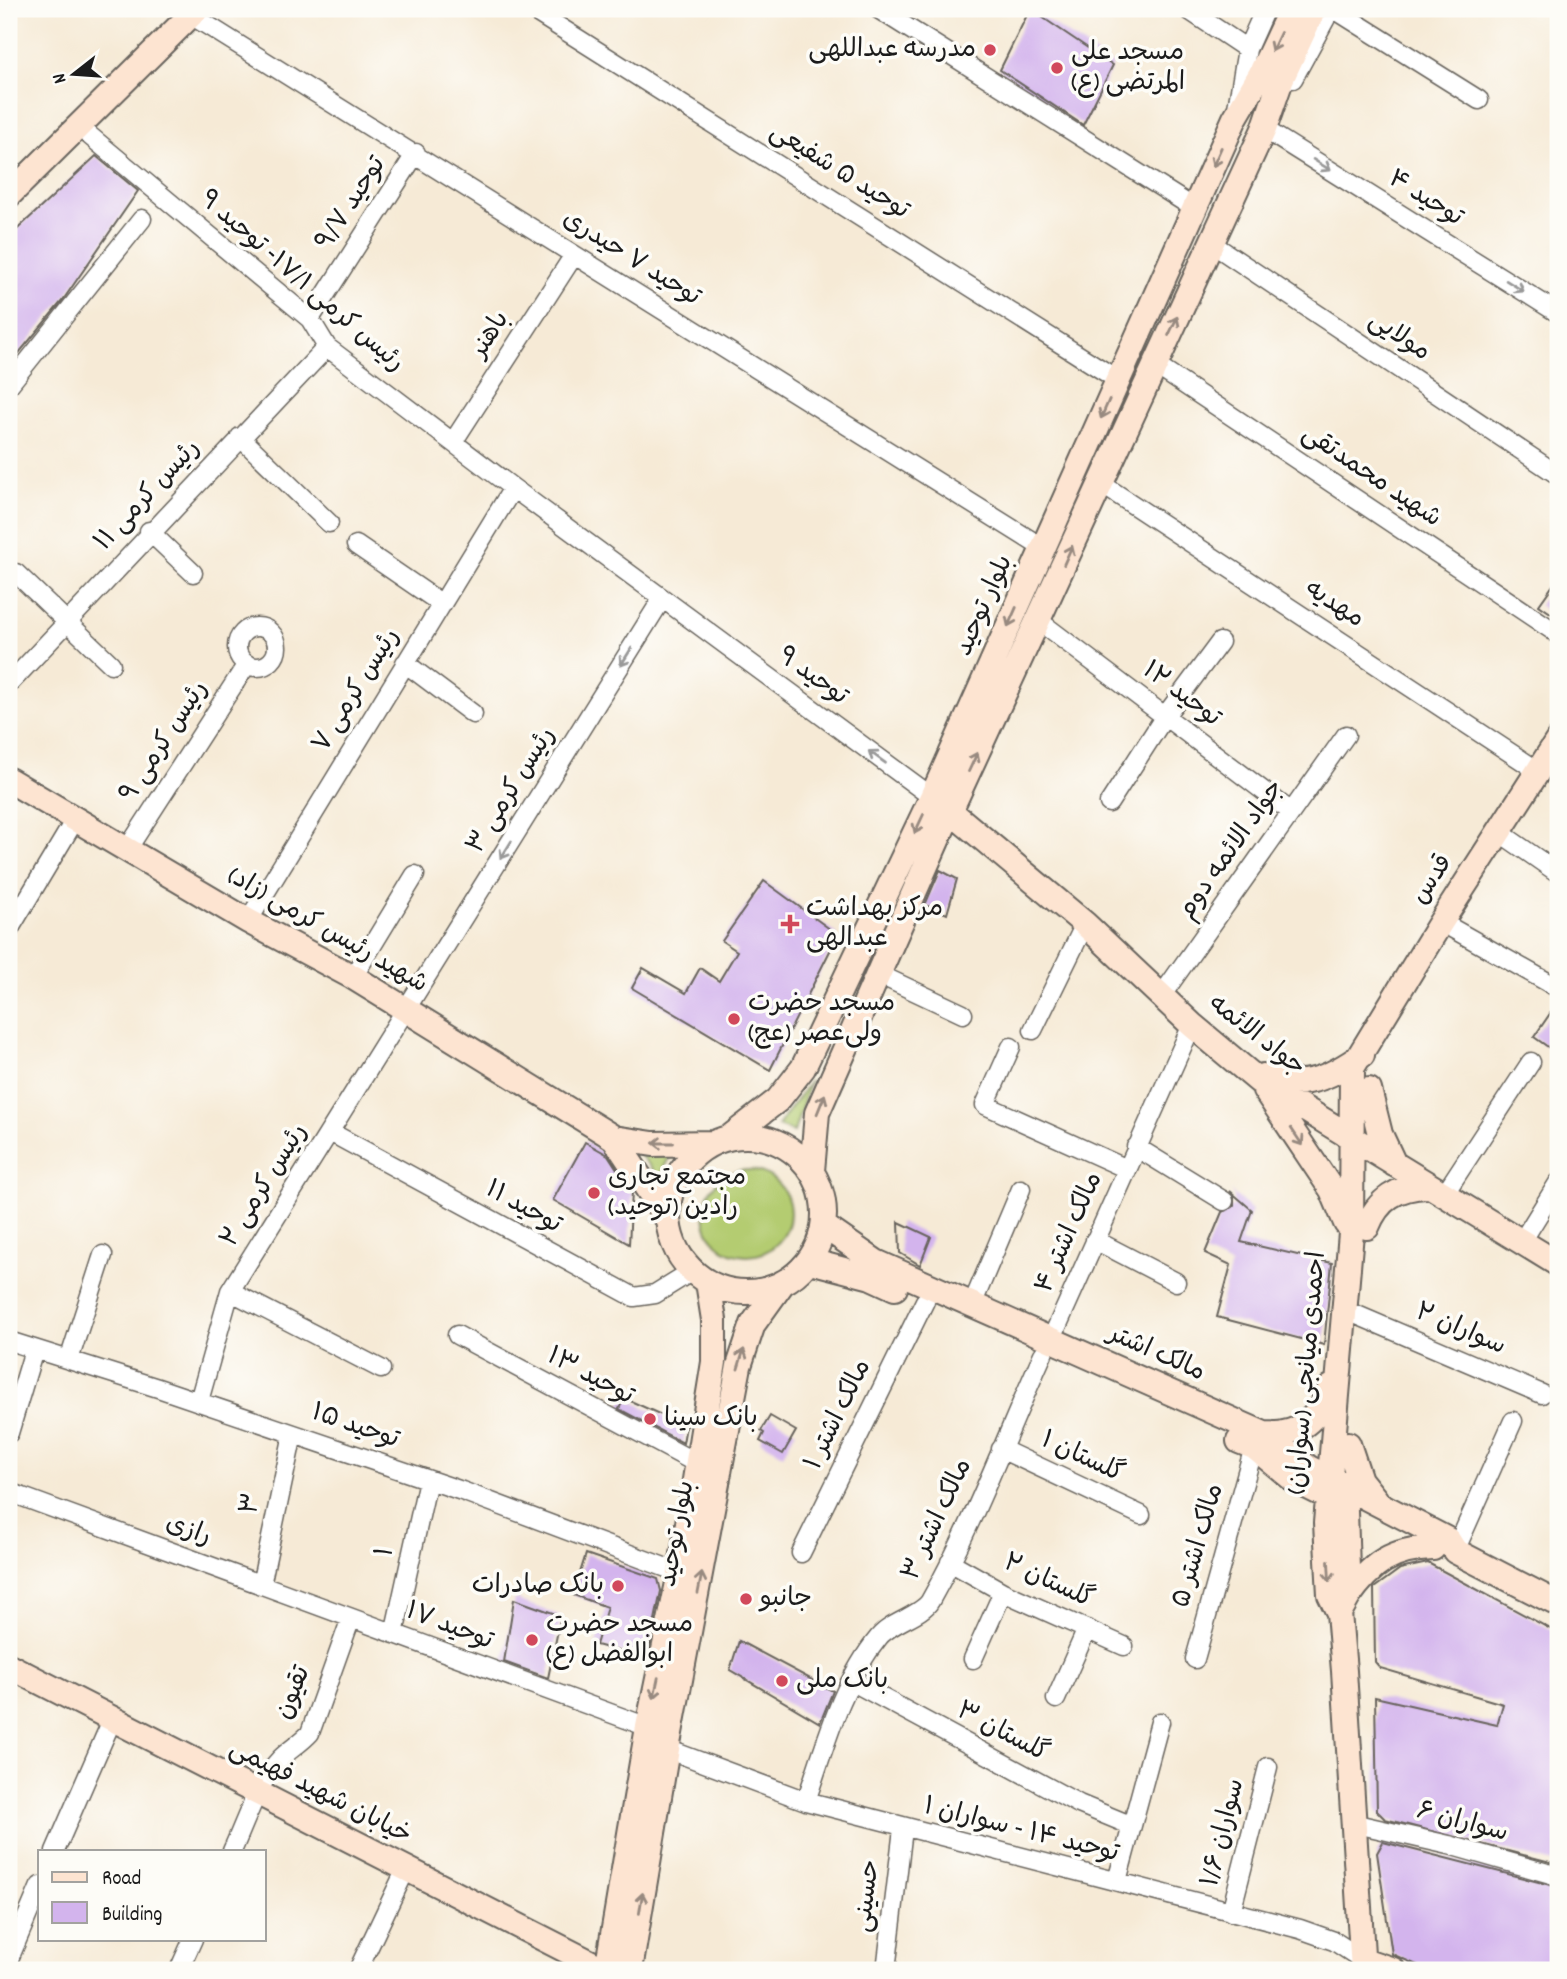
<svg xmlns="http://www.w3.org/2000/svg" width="1567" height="1979" viewBox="0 0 1567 1979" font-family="Dekko,'Playpen Sans Arabic',sans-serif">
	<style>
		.green { fill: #b4cc71; stroke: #687446; stroke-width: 2 }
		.building { fill: #d3b4ed }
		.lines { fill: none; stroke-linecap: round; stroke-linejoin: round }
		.street-casing { stroke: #68645d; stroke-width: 21 }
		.secondary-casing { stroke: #68645d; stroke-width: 28 }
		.street { stroke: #fff; stroke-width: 18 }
		.secondary { stroke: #fde4d1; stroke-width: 24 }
		.oneway { stroke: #988a80 }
		.oneway2 { stroke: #999 }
		.poi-dot { fill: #d1495b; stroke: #fdfcf7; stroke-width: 2.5 }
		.labels { text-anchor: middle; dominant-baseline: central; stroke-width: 7; stroke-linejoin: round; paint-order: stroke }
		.poi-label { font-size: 26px; fill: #1c1c1c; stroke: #fdfcf7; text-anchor: start }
		.street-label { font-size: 26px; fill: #1c1c1c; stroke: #fdfcf7 }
	</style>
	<rect width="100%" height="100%" fill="#fdfcf7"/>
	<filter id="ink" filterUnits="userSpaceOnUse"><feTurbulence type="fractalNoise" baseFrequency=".0143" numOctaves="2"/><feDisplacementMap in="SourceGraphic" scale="14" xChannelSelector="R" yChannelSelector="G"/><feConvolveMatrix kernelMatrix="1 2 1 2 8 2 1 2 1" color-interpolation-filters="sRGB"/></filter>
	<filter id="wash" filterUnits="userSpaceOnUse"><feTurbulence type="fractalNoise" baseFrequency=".00686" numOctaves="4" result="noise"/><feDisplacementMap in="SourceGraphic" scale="28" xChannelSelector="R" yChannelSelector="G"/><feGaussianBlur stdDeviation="1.57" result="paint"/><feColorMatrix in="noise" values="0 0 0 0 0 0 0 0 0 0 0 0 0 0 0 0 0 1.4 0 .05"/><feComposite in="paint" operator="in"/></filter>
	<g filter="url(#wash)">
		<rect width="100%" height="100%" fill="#f6ead6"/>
		<path class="green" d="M810 1081 794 1132 778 1126Z
			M636 1150 670 1156 659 1177Z
			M704 1213a43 43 0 1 1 86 0a43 43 0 1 1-86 0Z"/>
		<g id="blocks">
			<path class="building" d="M1030 9 1113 65 1083 125 1000 70Z
				M96 156 138 191 63 300 9 365V237Z
				M1558 578V618L1539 605Z
				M940 870 957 879 947 914 925 905Z
				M764 881 838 935 770 1070 632 988 643 968 686 993 700 968 719 981 737 951 722 941Z
				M1558 1002V1054L1534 1037Z
				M585 1142 608 1155 632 1192 629 1244 553 1200Z
				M1230 1191 1252 1210 1241 1242 1332 1263 1324 1345 1217 1317 1231 1265 1205 1253 1222 1212 1234 1206V1196Z
				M899 1222 931 1237 920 1265 900 1253Z
				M624 1398 686 1426 683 1443 619 1409Z
				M770 1416 796 1431 783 1454 760 1441 764 1433 761 1431Z
				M586 1554 658 1579 661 1591 647 1659 596 1645 607 1607 573 1595Z
				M1428 1563 1558 1633V1864L1385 1819 1377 1811 1375 1697 1497 1725 1503 1704 1380 1668 1375 1662 1374 1588 1400 1569Z
				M514 1599 561 1616 548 1678 504 1662Z
				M739 1641 833 1691 820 1723 730 1670Z
				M1383 1842 1558 1887V1970H1428L1392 1954 1377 1853Z"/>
		</g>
	</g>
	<g filter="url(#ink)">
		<use href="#blocks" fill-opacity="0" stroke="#68645d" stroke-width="2"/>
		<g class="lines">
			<defs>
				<path id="street" d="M531 9 1118 380
					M878 9 1194 208
					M1187 9 1247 49
					M1334 9 1479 100
					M191 15 1043 548
					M1293 79 1331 9
					M1237 108 1247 49 1265 9
					M1268 122 1264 129 1558 313
					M78 126 310 319 327 347 513 488 932 797
					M1211 243 1558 475
					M310 319 416 153
					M1155 365 1558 634
					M9 385 142 219
					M240 437 329 523
					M453 442 574 255
					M1100 483 1538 771
					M149 531 193 573
					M356 545 442 604
					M16 573 111 664
					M1039 621 1290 811
					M237 647a20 20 0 1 1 40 0a20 20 0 1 1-40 0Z
					M405 663 473 714
					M9 684 327 347
					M1109 803 1165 716 1220 642
					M1499 832 1558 873
					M128 848 247 664
					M248 921 513 488
					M1441 922 1558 988
					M9 930 76 818
					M878 974 963 1014
					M353 977 415 875
					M1162 995 1346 735
					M1033 1030 1085 924
					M1011 1047 985 1105 1127 1169
					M330 1132 634 1297 655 1294 692 1271
					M1136 1147 1224 1201
					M1443 1196 1531 1062
					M1095 1240 1176 1282
					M1521 1243 1558 1183
					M230 1291 381 1369
					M972 1305 1021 1189
					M1357 1315 1542 1394
					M457 1335 698 1464
					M1051 1340 1192 1025
					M9 1341 158 1388 462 1491 680 1573
					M69 1360 103 1255
					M199 1401 230 1291 662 599
					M9 1433 34 1350
					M1001 1449 1141 1515
					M9 1492 648 1727
					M1455 1551 1513 1421
					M801 1553 925 1301
					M950 1562 1003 1592 1124 1646
					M261 1585 293 1434
					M394 1634 428 1480
					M973 1659 1003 1592
					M1195 1659 1254 1447
					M853 1682 1079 1804 1130 1825
					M1056 1699 1087 1629
					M667 1749 806 1801 1300 1929 1334 1941 1363 1960
					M806 1801C825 1746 841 1683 879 1637 891 1622 922 1615 930 1601 974 1523 1006 1436 1043 1354
					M1352 1823 1449 1845 1558 1876
					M55 1851 112 1720
					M232 1851C246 1821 257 1783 281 1758 290 1749 301 1743 310 1733L351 1618
					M1117 1881 1160 1722
					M1231 1912 1268 1767
					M9 1959 40 1886
					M179 1970 193 1939
					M358 1970 405 1871
					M886 1970 903 1829"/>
				<path id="secondary" d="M9 195 197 9
					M9 780 248 921 353 977 614 1138 668 1220
					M950 811 1085 924 1192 1025 1259 1081 1558 1264
					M1263 1076C1301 1091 1330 1078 1362 1055
					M1265 1090 1332 1190 1346 1223
					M1369 1090 1380 1134 1394 1164
					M668 1214a78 78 0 1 1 156 0a78 78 0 1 1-156 0Z
					M730 1137 778 1100 803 1068 932 797 1235 118 1260 75 1291 9
					M614 1138 653 1144 712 1143
					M812 1171 817 1113 950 811 1264 129 1281 80 1314 9
					M824 1226 876 1262 1264 1434 1309 1468 1448 1540 1455 1551 1558 1604
					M1367 1227C1378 1199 1397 1187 1427 1186
					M810 1261 871 1277 895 1288
					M1264 1434C1299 1437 1318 1419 1331 1387
					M1239 1441 1254 1447 1294 1480 1338 1502
					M1348 1444 1360 1480 1376 1500
					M1348 1597C1371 1564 1392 1549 1433 1548
					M1339 1613 1348 1597 1344 1483
					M9 1666 605 1970
					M1363 1960 1393 1970
					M607 1970 648 1727 680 1573 714 1362V1320L708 1282
					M630 1970 667 1749 739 1366 753 1324 781 1285
					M1363 1970 1344 1671 1339 1613 1330 1595 1326 1523 1351 1233 1352 1068 1441 922 1558 740"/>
			</defs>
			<use href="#street" class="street-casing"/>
			<use href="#secondary" class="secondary-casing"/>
			<use href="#street" class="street"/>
			<use href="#secondary" class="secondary"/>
		</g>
		<defs><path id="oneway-shaft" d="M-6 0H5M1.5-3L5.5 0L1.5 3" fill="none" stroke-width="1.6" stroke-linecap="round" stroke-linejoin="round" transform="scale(1.75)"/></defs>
		<g class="oneway">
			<use href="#oneway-shaft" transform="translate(1276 42) rotate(115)"/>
			<use href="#oneway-shaft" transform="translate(1217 157) rotate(114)"/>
			<use href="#oneway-shaft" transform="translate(1173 326) rotate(-65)"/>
			<use href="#oneway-shaft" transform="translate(1105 409) rotate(114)"/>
			<use href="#oneway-shaft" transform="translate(1068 555) rotate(-66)"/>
			<use href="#oneway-shaft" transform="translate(1012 617) rotate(114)"/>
			<use href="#oneway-shaft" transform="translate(973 762) rotate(-65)"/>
			<use href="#oneway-shaft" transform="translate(919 824) rotate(115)"/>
			<use href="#oneway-shaft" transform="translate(821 1104) rotate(-68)"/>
			<use href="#oneway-shaft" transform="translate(1297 1137) rotate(56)"/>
			<use href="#oneway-shaft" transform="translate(663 1143) rotate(180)"/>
			<use href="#oneway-shaft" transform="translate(741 1359) rotate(-73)"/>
			<use href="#oneway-shaft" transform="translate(1329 1571) rotate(87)"/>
			<use href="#oneway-shaft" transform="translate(700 1583) rotate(-79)"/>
			<use href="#oneway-shaft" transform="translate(656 1688) rotate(102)"/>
			<use href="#oneway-shaft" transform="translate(641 1903) rotate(-81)"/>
		</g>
		<g class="oneway2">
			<use href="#oneway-shaft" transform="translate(1322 165) rotate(32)"/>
			<use href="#oneway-shaft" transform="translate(1515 286) rotate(32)"/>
			<use href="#oneway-shaft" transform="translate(626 657) rotate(122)"/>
			<use href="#oneway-shaft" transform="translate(877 757) rotate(-144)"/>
			<use href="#oneway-shaft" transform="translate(506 850) rotate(122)"/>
		</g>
	</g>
	<g class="poi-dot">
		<circle cx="990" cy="50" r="7"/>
		<circle cx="1057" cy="68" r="7"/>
		<path d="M786.5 913.5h7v7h7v7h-7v7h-7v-7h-7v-7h7z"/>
		<circle cx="734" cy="1019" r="7"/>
		<circle cx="594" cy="1193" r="7"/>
		<circle cx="650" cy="1419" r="7"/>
		<circle cx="618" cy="1586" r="7"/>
		<circle cx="746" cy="1599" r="7"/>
		<circle cx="532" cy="1640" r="7"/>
		<circle cx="782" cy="1681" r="7"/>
	</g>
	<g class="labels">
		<g class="poi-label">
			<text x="976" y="50" text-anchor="end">مدرسه عبداللهی</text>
			<text x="1071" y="53">مسجد علی<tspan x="1071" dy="30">المرتضی (ع)</tspan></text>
			<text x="806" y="909">مرکز بهداشت<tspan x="806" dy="30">عبدالهی</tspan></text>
			<text x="748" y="1004">مسجد حضرت<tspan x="748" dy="30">ولی‌عصر (عج)</tspan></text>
			<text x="608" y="1178">مجتمع تجاری<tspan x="608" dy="30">رادین (توحید)</tspan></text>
			<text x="664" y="1419">بانک سینا</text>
			<text x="604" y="1586" text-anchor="end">بانک صادرات</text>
			<text x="760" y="1599">جانبو</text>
			<text x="546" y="1625">مسجد حضرت<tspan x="546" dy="30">ابوالفضل (ع)</tspan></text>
			<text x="796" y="1681">بانک ملی</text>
		</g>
		<g class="street-label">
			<text transform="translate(839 172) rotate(32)">توحید ۵ شفیعی</text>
			<text transform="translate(1425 199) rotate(32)">توحید ۴</text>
			<text transform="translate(352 204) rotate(-57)">توحید ۹/۷</text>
			<text transform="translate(631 259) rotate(32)">توحید ۷ حیدری</text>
			<text transform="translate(301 282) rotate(41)">رئیس کرمی ۱۷/۱- توحید ۹</text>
			<text transform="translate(491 335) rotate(-57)">باهنر</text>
			<text transform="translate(1399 337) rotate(34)">مولایی</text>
			<text transform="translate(1371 477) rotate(34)">شهید محمدتقی</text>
			<text transform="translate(148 496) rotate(-47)">رئیس کرمی ۱۱</text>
			<text transform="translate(1334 605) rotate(33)">مهدیه</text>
			<text transform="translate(985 606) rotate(-66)">بلوار توحید</text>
			<text transform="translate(812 677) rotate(36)">توحید ۹</text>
			<text transform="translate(357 691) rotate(-58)">رئیس کرمی ۷</text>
			<text transform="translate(1181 695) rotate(37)">توحید ۱۲</text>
			<text transform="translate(165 742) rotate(-57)">رئیس کرمی ۹</text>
			<text transform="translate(512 791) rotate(-58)">رئیس کرمی ۳</text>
			<text transform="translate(1232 850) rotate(-55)">جواد الائمه دوم</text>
			<text transform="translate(1433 880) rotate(-57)">قدس</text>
			<text transform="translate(327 931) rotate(30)">شهید رئیس کرمی (زاد)</text>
			<text transform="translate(1256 1036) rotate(38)">جواد الائمه</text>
			<text transform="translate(265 1186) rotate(-58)">رئیس کرمی ۲</text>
			<text transform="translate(523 1208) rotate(29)">توحید ۱۱</text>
			<text transform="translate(1070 1233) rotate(-66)">مالک اشتر ۴</text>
			<text transform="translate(1460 1330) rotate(23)">سواران ۲</text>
			<text transform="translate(1156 1354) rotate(24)">مالک اشتر</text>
			<text transform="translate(1308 1373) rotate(-85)">احمدی میانجی (سواران)</text>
			<text transform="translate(590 1377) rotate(28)">توحید ۱۳</text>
			<text transform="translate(839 1415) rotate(-64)">مالک اشتر ۱</text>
			<text transform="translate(355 1427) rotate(19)">توحید ۱۵</text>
			<text transform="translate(1082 1458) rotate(25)">گلستان ۱</text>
			<text transform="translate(252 1504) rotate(-78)">۳</text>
			<text transform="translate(938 1520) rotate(-65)">مالک اشتر ۳</text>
			<text transform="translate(188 1531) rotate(20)">رازی</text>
			<text transform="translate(678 1534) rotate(-80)">بلوار توحید</text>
			<text transform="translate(1199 1546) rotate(-74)">مالک اشتر ۵</text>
			<text transform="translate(386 1552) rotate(-78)">۱</text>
			<text transform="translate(1048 1582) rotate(25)">گلستان ۲</text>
			<text transform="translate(449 1627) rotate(21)">توحید ۱۷</text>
			<text transform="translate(294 1693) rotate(-68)">تقیون</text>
			<text transform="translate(1002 1733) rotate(28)">گلستان ۳</text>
			<text transform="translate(320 1793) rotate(27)">خیابان شهید فهیمی</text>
			<text transform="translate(1462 1823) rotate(15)">سواران ۶</text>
			<text transform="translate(1021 1831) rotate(14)">توحید ۱۴ - سواران ۱</text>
			<text transform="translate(1224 1833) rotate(-76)">سواران ۱/۶</text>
			<text transform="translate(868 1896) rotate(-83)">حسینی</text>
		</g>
	</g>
	<rect width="1567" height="1979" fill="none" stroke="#fdfcf7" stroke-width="35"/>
	<rect x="38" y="1850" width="228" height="91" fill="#fdfcf7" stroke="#a3a29f" stroke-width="2"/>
	<rect x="52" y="1872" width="35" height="10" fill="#fde4d1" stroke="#a3a29f" stroke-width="2"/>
	<text x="102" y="1884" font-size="21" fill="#1c1c1c">Road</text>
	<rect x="52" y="1902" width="35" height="21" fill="#d3b4ed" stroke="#a3a29f" stroke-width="2"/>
	<text x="102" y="1920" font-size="21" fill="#1c1c1c">Building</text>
	<g transform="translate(74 74) rotate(253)" stroke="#fdfcf7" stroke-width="5" paint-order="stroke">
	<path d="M0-5L12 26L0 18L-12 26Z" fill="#1c1c1c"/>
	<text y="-10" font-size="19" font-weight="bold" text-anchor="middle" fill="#1c1c1c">N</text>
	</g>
</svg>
